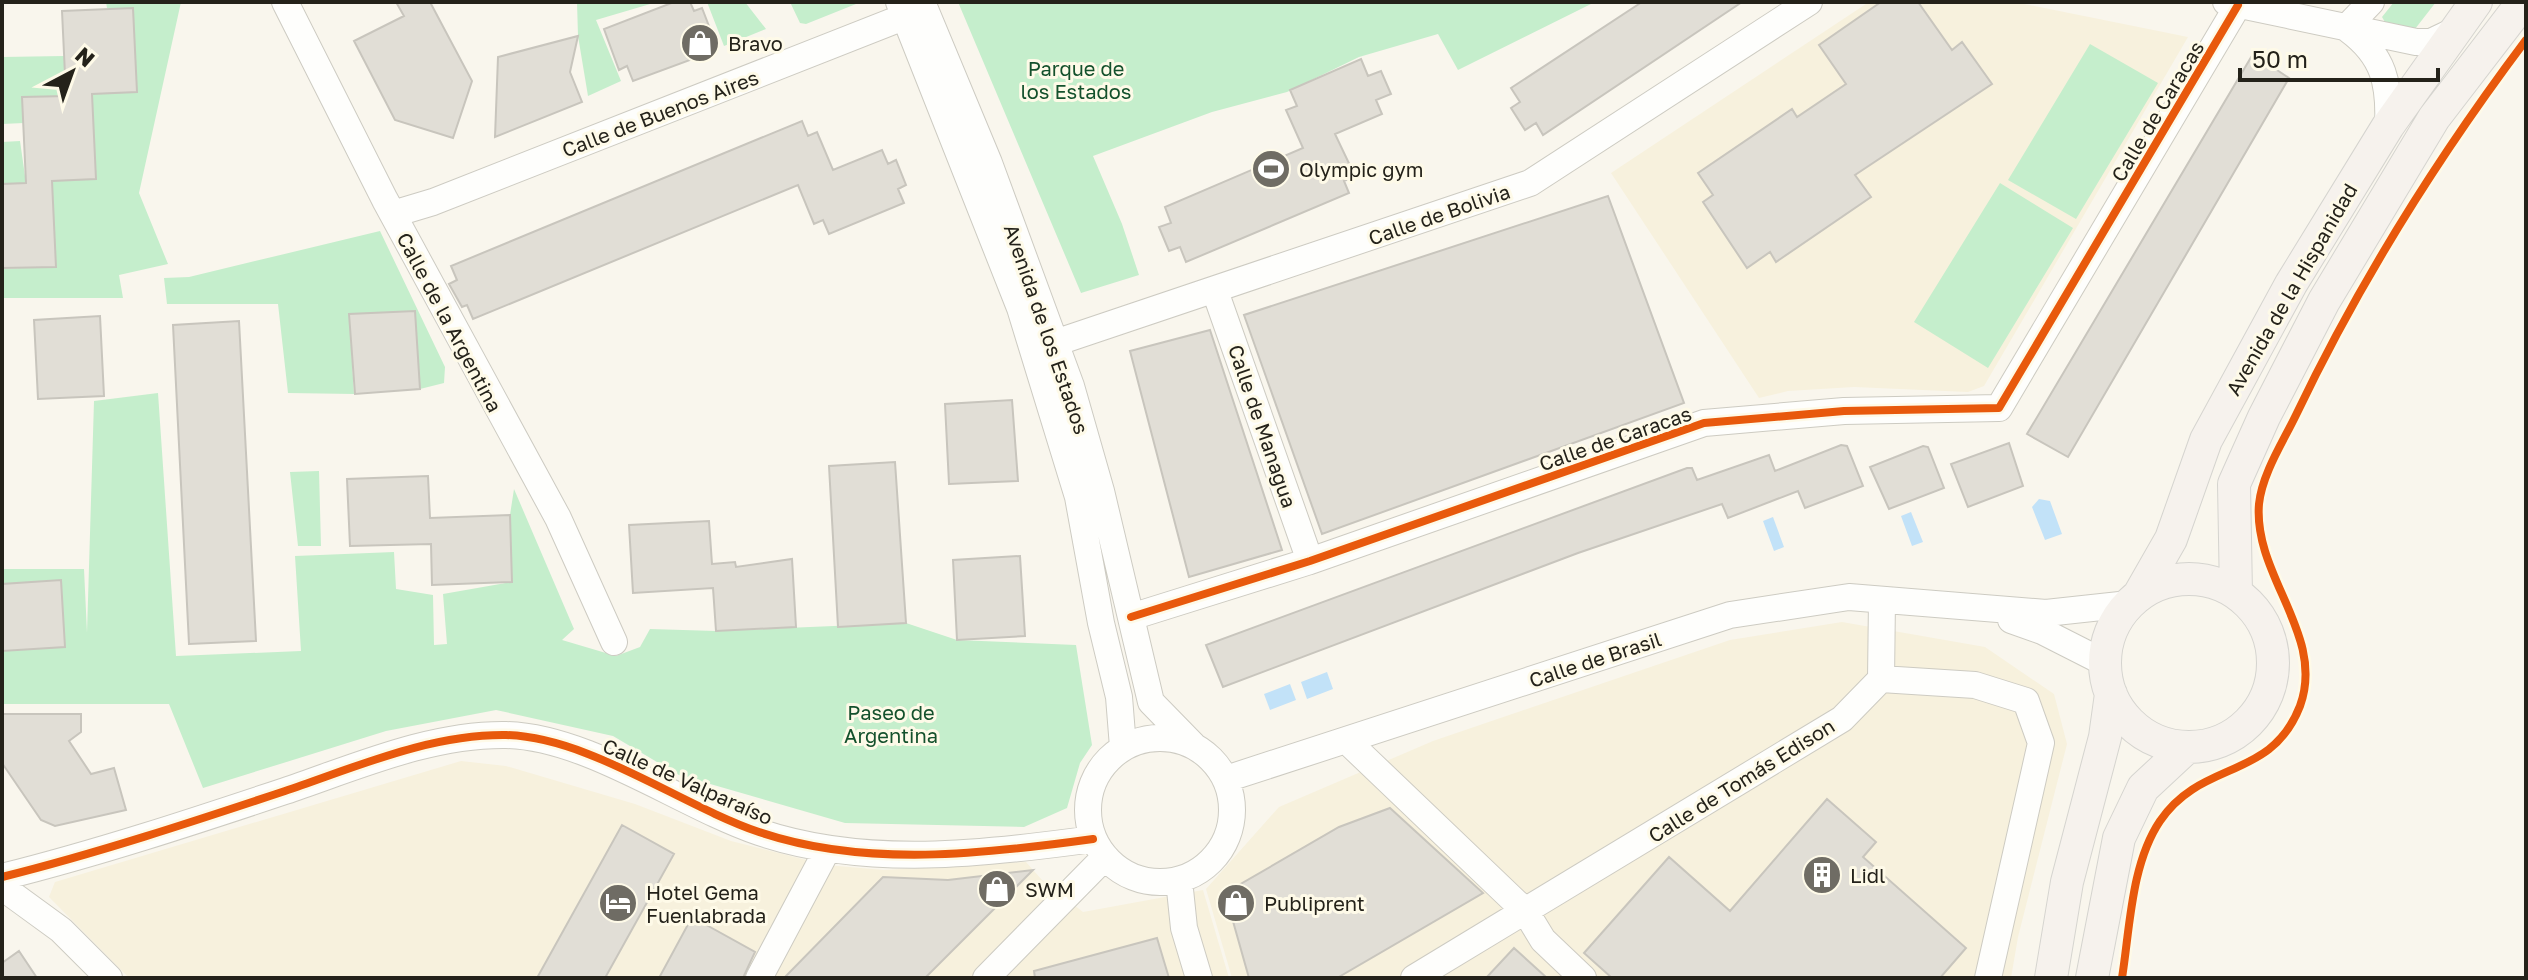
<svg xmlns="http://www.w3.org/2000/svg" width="2528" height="980" viewBox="0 0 2528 980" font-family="'Golos Text',sans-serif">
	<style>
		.built { fill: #f7f1dd }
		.green { fill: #c5eecc }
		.water { fill: #c2e2f8 }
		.building { fill: #e1ded6; stroke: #c8c5bd; stroke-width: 2 }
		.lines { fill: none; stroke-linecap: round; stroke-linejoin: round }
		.minor-casing { stroke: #cdcbc2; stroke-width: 28 }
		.major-casing { stroke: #d5d4cf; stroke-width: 34 }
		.minor { stroke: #fefefc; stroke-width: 26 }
		.major { stroke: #f6f2ed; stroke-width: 32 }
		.cycleway-casing { stroke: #fefae8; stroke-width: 13 }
		.cycleway { stroke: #e8590c; stroke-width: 8 }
		.labels { text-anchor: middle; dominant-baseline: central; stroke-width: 6; stroke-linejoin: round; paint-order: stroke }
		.poi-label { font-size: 20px; fill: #24221a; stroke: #fefae8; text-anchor: start }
		.park-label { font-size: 20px; fill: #14512c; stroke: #fefae8 }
		.street-label { font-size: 20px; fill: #24221a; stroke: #fefae8 }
	</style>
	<rect width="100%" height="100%" fill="#f9f6ed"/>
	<path class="built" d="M1869 2H2014L2188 37 1984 386 1968 392 1854 387 1788 391 1759 398 1611 173Z
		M1842 622 1985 647 2054 694 2067 744 2018 937 2011 978H1232L1206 889 1279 807 1433 741 1730 640Z
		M461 761 506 766 635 804 731 841 826 865 884 870 1026 862 1042 880 1083 912 1203 890 1229 978H129L49 897 55 882Z"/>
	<path class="green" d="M106 2H181L139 193 168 264 119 275 123 298H2V269L56 266 52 181 96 179 92 94 136 92 133 8H107Z
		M577 2H657L596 20 621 81 588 96 578 36Z
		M707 2H745L766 29 724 46Z
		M790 2H861L806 24 800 23Z
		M958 2H1595L1458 70 1438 34 1359 57 1287 92 1212 112 1093 156 1122 224 1139 275 1081 293Z
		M2394 2H2436L2415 29H2389L2382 17Z
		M2090 44 2158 83 2076 219 2008 180Z
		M64 56 66 96 23 97 24 123 2 124V57Z
		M20 141 26 183 2 184V142Z
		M2000 183 2073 228 1988 368 1914 322Z
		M380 231 445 367 444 383 420 389 415 311 349 314 354 394 288 393 278 304H167L164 278 189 277Z
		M158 393 176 656 301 651 295 556 394 552 396 589 433 595 434 645 447 644 443 594 512 582 510 515 514 489 574 629 562 640 616 656 640 647 650 629 716 631 906 623 957 640 1076 645 1092 745 1080 763 1067 808 1024 827 845 823 679 775 613 736 496 710 386 731 203 788 169 704H2V651L65 647 61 580 2 584V569H84L87 633 94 401Z
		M319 471 321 546H298L290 472Z"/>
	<path class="water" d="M2039 499 2050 501 2062 534 2045 540 2032 507Z
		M1911 512 1923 542 1912 546 1901 516Z
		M1773 517 1784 547 1774 551 1763 521Z
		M1327 672 1333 689 1307 699 1301 682Z
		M1290 684 1296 700 1270 710 1264 694Z"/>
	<path class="building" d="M396 2H430L472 81 453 138 395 120 354 41 404 16Z
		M674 2H690L694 11 702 8 712 34 703 38 709 53 633 81 627 66 619 70 604 29Z
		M1642 2H1742L1543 135 1536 123 1525 130 1511 108 1520 102 1511 88Z
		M1881 2H1918L1952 50 1962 42 1992 84 1855 175 1871 197 1776 262 1770 252 1747 268 1703 202 1713 195 1698 173 1792 109 1797 117 1846 84 1819 45Z
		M133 8 137 92 92 94 96 179 52 181 56 267 2 268V184L26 183 22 97 66 96 62 11Z
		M578 36 570 72 582 102 495 137 498 57Z
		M2253 54 2289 78 2068 457 2027 434Z
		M1361 59 1368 76 1381 71 1391 94 1376 100 1382 114 1335 134 1355 176 1344 181 1349 193 1186 262 1180 247 1169 251 1159 227 1171 223 1165 207 1303 148 1286 110 1297 106 1290 90Z
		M802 121 808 136 817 132 833 170 882 150 888 164 896 160 906 185 898 189 904 203 829 234 823 220 814 224 798 185 473 319 467 305 462 307 449 284 457 280 451 266Z
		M1608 196 1684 403 1322 534 1244 315Z
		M415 311 420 389 355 394 349 314Z
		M100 316 104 396 38 399 34 320Z
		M239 321 256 641 189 644 173 325Z
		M1210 330 1282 550 1189 577 1130 351Z
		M1012 400 1018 481 949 484 945 404Z
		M2009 443 2023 486 1968 507 1951 464Z
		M1841 445 1847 446 1863 486 1805 508 1798 491 1728 518 1722 504 1578 553 1223 687 1206 645 1687 468H1692L1697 480 1769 455 1775 471Z
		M1923 446 1928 447 1944 488 1889 509 1870 467Z
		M895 462 906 623 838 627 829 466Z
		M428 476 430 518 510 515 512 582 432 585 431 544 350 546 347 479Z
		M709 521 712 564 735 562 736 567 792 559 796 627 716 631 713 588 633 593 629 525Z
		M1020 556 1025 636 957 640 953 560Z
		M61 580 65 647 2 651V584Z
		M2 714H81V732L69 741 91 774 114 768 126 810 55 826 41 820 2 763Z
		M1827 799 1876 842 1863 857 1966 948 1940 978H1612L1584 953 1669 857 1730 911Z
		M1390 808 1483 893 1337 978H1249L1225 893 1339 827Z
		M622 825 674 854 605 978H537Z
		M1033 870 925 978H784L883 877 948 880Z
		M692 917 755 952 743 978H659Z
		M1157 938 1169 978H1035L1034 971Z
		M1514 948 1547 978H1486Z
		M19 951 37 978H2V963Z"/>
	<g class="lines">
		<defs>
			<path id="minor" d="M285 2 385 200 558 518 614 642
				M899 2 1020 308 1078 497 1101 623 1119 697 1123 747
				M922 2 989 163 1071 386 1101 491 1151 702 1193 745
				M2226 2 2416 42H2431L2452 32
				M2346 28 2371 2
				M2349 30C2384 56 2390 84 2388 126
				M393 214 433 202 919 11
				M1215 291 1310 561
				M1034 350 1530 183 1809 2
				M1131 617 1310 561 1704 423 1844 411 1999 408 2238 5
				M2011 620 2042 631 2105 663
				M1881 679 1975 685 2026 701 2041 743 1988 978
				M1088 810a72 72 0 1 1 144 0a72 72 0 1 1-144 0Z
				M1346 740 1526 912 1543 940 1583 978
				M1226 779 1730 615 1849 597 2046 613 2129 604
				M2 877C98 853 192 822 285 791 356 767 430 734 506 735 589 737 680 805 759 832 865 868 985 854 1093 839
				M1179 880 1184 928 1199 978
				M2 887 61 930 109 978
				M759 978 827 850
				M986 978 1105 857
				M1414 978 1842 719 1881 679 1882 600"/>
			<path id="major" d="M2105 663a84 84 0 1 1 168 0a84 84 0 1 1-168 0Z
				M2236 593 2234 484 2264 417 2324 301 2434 118 2523 2
				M2139 595 2171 539 2206 440 2291 284 2388 126 2476 2
				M2051 978 2067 882 2105 737 2111 694
				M2092 978 2119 838 2143 788 2186 748"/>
		</defs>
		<use href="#minor" class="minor-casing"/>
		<use href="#major" class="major-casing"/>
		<use href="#minor" class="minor"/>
		<use href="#major" class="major"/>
		<defs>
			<path id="cycleway" d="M1131 617 1310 561 1704 423 1844 411 1999 408 2238 5
				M2 877C98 853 192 822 285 791 356 767 430 734 506 735 589 737 680 805 759 832 865 868 985 854 1093 839
				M2122 978C2130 928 2131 864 2160 821 2202 759 2271 781 2300 706 2326 635 2253 576 2259 504 2262 474 2283 442 2296 415 2359 283 2438 157 2526 40"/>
		</defs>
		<use href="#cycleway" class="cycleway-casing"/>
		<use href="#cycleway" class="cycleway"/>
	</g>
	<defs>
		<symbol id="shop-disc" viewBox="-11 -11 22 22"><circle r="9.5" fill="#6f6c64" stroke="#fefae8"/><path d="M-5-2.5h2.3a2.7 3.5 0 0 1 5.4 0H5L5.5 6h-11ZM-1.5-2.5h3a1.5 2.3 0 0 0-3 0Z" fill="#fff"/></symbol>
		<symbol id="stadium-disc" viewBox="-11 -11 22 22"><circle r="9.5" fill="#6f6c64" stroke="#fefae8"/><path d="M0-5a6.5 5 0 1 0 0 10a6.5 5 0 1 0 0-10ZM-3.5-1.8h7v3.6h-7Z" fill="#fff"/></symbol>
		<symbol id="building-disc" viewBox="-11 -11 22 22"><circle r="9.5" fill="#6f6c64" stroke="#fefae8"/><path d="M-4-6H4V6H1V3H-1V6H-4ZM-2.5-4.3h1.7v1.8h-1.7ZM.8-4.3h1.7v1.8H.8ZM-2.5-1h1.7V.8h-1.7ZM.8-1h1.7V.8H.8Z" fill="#fff"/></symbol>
		<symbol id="hotel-disc" viewBox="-11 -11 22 22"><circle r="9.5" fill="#6f6c64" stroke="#fefae8"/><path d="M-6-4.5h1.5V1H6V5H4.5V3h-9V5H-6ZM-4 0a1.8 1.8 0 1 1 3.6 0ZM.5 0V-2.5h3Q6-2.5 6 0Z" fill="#fff"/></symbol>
	</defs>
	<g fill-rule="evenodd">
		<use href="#shop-disc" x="678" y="21" width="44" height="44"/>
		<use href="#stadium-disc" x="1249" y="147" width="44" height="44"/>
		<use href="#building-disc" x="1800" y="853" width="44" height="44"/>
		<use href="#shop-disc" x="975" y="867" width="44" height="44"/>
		<use href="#hotel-disc" x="596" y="881" width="44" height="44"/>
		<use href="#shop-disc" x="1214" y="881" width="44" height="44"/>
	</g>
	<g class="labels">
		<g class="poi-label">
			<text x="728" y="43">Bravo</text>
			<text x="1299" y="169">Olympic gym</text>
			<text x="1850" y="875">Lidl</text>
			<text x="1025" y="889">SWM</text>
			<text x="646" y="892">Hotel Gema<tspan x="646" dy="23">Fuenlabrada</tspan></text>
			<text x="1264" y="903">Publiprent</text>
		</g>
		<g class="park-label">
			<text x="1076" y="68">Parque de<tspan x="1076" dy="23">los Estados</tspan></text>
			<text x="891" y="712">Paseo de<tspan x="891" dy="23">Argentina</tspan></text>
		</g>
		<g class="street-label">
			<text transform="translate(2157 111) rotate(-59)">Calle de Caracas</text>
			<text transform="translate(660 113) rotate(-21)">Calle de Buenos Aires</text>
			<text transform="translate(1439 214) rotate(-19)">Calle de Bolivia</text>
			<text transform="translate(2291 289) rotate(-60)">Avenida de la Hispanidad</text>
			<text transform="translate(450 322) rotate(62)">Calle de la Argentina</text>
			<text transform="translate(1047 329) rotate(71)">Avenida de los Estados</text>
			<text transform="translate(1263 426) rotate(71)">Calle de Managua</text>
			<text transform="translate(1615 438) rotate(-19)">Calle de Caracas</text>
			<text transform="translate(1595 659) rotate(-18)">Calle de Brasil</text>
			<text transform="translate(1741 780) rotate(-32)">Calle de Tomás Edison</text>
			<text transform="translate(688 781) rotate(24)">Calle de Valparaíso</text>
		</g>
	</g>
	<rect width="2528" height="980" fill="none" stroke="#24221a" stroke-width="8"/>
	<g transform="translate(72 72) rotate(41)" stroke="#fefae8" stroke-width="6" paint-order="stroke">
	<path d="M0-6L14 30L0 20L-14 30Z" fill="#24221a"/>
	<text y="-12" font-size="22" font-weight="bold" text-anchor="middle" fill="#24221a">N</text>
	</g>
	<path d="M2240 68v12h198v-12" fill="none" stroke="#24221a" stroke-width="4"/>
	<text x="2252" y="68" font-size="24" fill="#24221a" stroke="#fefae8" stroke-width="6" paint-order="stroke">50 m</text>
</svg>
